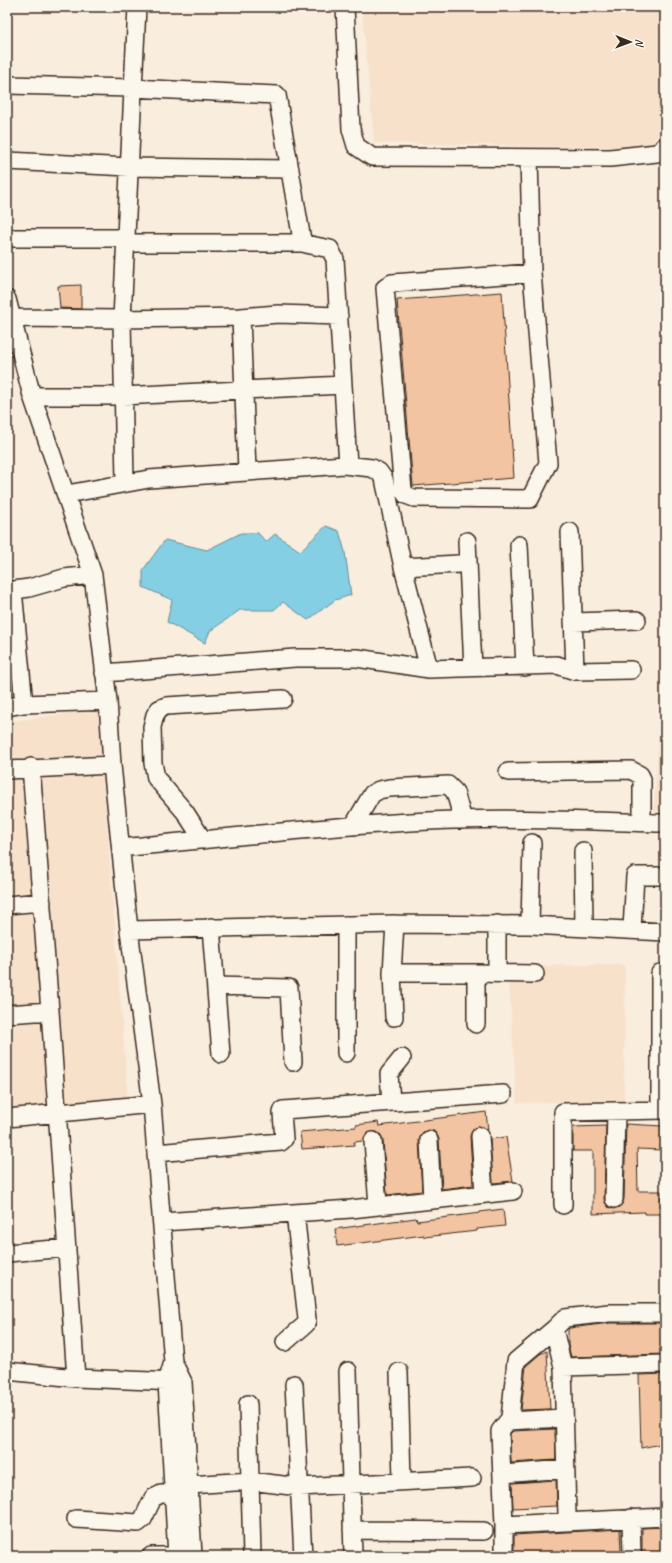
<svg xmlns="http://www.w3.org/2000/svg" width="672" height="1563" viewBox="0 0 672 1563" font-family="Caveat,sans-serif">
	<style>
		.built { fill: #f7e1cb }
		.water { fill: #84cfe4; stroke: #678d95 }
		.building { fill: #f2c4a1; stroke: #3b2a1e }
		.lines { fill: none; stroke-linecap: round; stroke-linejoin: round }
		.minor-casing { stroke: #3b2a1e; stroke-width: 20 }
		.minor { stroke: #fbf7ec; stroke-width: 17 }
	</style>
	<rect width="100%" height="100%" fill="#f9eddd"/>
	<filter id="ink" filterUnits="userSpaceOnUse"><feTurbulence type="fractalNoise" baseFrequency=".025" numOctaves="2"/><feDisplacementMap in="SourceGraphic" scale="8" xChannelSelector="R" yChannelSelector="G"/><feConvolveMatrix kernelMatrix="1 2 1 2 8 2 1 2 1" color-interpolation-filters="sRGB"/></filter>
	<g filter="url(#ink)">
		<path class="built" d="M362 7H665V127L648 148 374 143Z
			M665 625V812L654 811Z
			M98 709 129 1111 7 1123V722Z
			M585 965H625L624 1100 517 1103 508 967Z"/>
		<path class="water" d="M326 526 339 531 345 552 351 595 335 600 308 620 283 602 274 610H240L210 631 205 643 167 622 172 600 143 587V570L165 540 207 550 241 533H258L266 542 275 534 300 551Z"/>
		<path class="building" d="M81 285V309L60 308 58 286Z
			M502 292 514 478 413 486 397 300Z
			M486 1112 488 1130 480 1126 475 1128 470 1136 473 1185 442 1189 439 1139 434 1131 429 1130 423 1132 419 1140 422 1191 387 1195 383 1140 381 1135 377 1132 368 1133 363 1141 354 1142 355 1145 302 1149 300 1132 356 1127V1125L378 1122 379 1126Z
			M626 1124 662 1126V1150L637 1149 638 1191H661V1214H644V1212L593 1214V1151H573V1127L606 1126 604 1199 608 1207 614 1209 622 1204 624 1199Z
			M506 1137 513 1181 493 1183 490 1139Z
			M503 1209 505 1226 477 1229V1231L424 1237V1235L337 1246 335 1229 393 1221 416 1218 417 1221 480 1213V1212Z
			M610 1323H665V1354L571 1357 568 1345V1329L570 1328Z
			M547 1351 550 1409 521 1410 526 1366 540 1354Z
			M665 1374V1443L641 1448 639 1375Z
			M555 1429 556 1460 511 1463 510 1434 513 1431Z
			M556 1480 557 1506 513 1508 512 1483Z
			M665 1527V1552L642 1553V1528Z
			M620 1529 621 1553 514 1556V1535Z"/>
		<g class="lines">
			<defs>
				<path id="minor" d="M345 7 351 129 356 146 372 157 610 158 657 153 665 146
					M7 85 132 88 277 95 302 240 306 244 330 249 335 259 343 385
					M529 158 532 273 548 463 530 499 414 498 406 495 403 490 385 288 392 283 532 273
					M7 161 129 167 290 169
					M7 238H126
					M125 243H303
					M7 299 32 396 93 575 108 701 112 765 129 930 152 1104 173 1362 167 1382 177 1556
					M241 317 278 314 339 316
					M11 318 122 319 241 317 247 471
					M32 396H122L343 385 348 465
					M125 483 122 319 137 7
					M67 494 149 479 344 465 372 468 379 472 384 479 403 567 429 669 357 658H295L104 673
					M570 532 575 671
					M467 541 473 668
					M519 545 525 667
					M403 567 459 564
					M13 590 24 704
					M7 591 29 588 64 578 93 575
					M573 622 637 620
					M429 669 557 665 575 671 631 670
					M7 707 24 704 108 701
					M7 770 112 765
					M508 772 631 770 640 775 642 779V822
					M353 826 372 794 379 790 389 788 448 785 455 792 463 820
					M203 840 185 812 156 778 153 763 152 727 155 715 159 709 166 706 283 699
					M121 848C223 838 326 826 429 821 507 817 586 821 665 823
					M583 851 584 927
					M7 905 42 902
					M497 924V973
					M346 925V1053
					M530 925 532 843
					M211 927 221 1054
					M632 929 635 876H665
					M129 930 395 924 530 925 665 932
					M392 973H476V1024
					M476 973 535 974
					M216 986 289 988 293 1062
					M50 1011 76 1378
					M7 1014 50 1011 31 767
					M394 1017 392 973 395 924
					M391 1102 389 1074 402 1058
					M660 1110V973
					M7 1118 152 1104
					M480 1136 484 1193
					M429 1140 432 1199
					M373 1141 378 1205
					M156 1153 281 1142 284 1139 282 1113 283 1110 503 1094
					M614 1199 616 1111
					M563 1205V1112L665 1110
					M163 1222 351 1209 513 1191
					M7 1253 67 1248
					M554 1329 563 1367 665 1364
					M285 1342 306 1324 307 1319 295 1213
					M173 1362 183 1382 193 1556
					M563 1367 567 1515
					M7 1371 76 1378 177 1382
					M348 1371 353 1556
					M399 1372 402 1480
					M294 1384 303 1556
					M248 1404 252 1556
					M508 1421 564 1418
					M502 1474 565 1469
					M189 1485 250 1481 299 1487 472 1478
					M631 1518 632 1556
					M76 1519 138 1523 143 1519 153 1498 161 1494H173
					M504 1525 665 1517
					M352 1530 484 1531
					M151 1556H177
					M504 1556V1525L500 1431 510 1418 516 1361 554 1329 565 1318 609 1313H665"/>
			</defs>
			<use href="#minor" class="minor-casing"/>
			<use href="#minor" class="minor"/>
		</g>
	</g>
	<rect width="672" height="1563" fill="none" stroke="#fbf7ec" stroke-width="24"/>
	<rect x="12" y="12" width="648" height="1539" fill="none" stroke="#3b2a1e" stroke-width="1.5" filter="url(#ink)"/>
	<g transform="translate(630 42) rotate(91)" stroke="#fbf7ec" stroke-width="3" paint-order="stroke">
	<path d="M0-3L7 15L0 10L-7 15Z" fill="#3b2a1e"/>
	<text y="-6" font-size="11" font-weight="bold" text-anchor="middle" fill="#3b2a1e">N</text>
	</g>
</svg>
